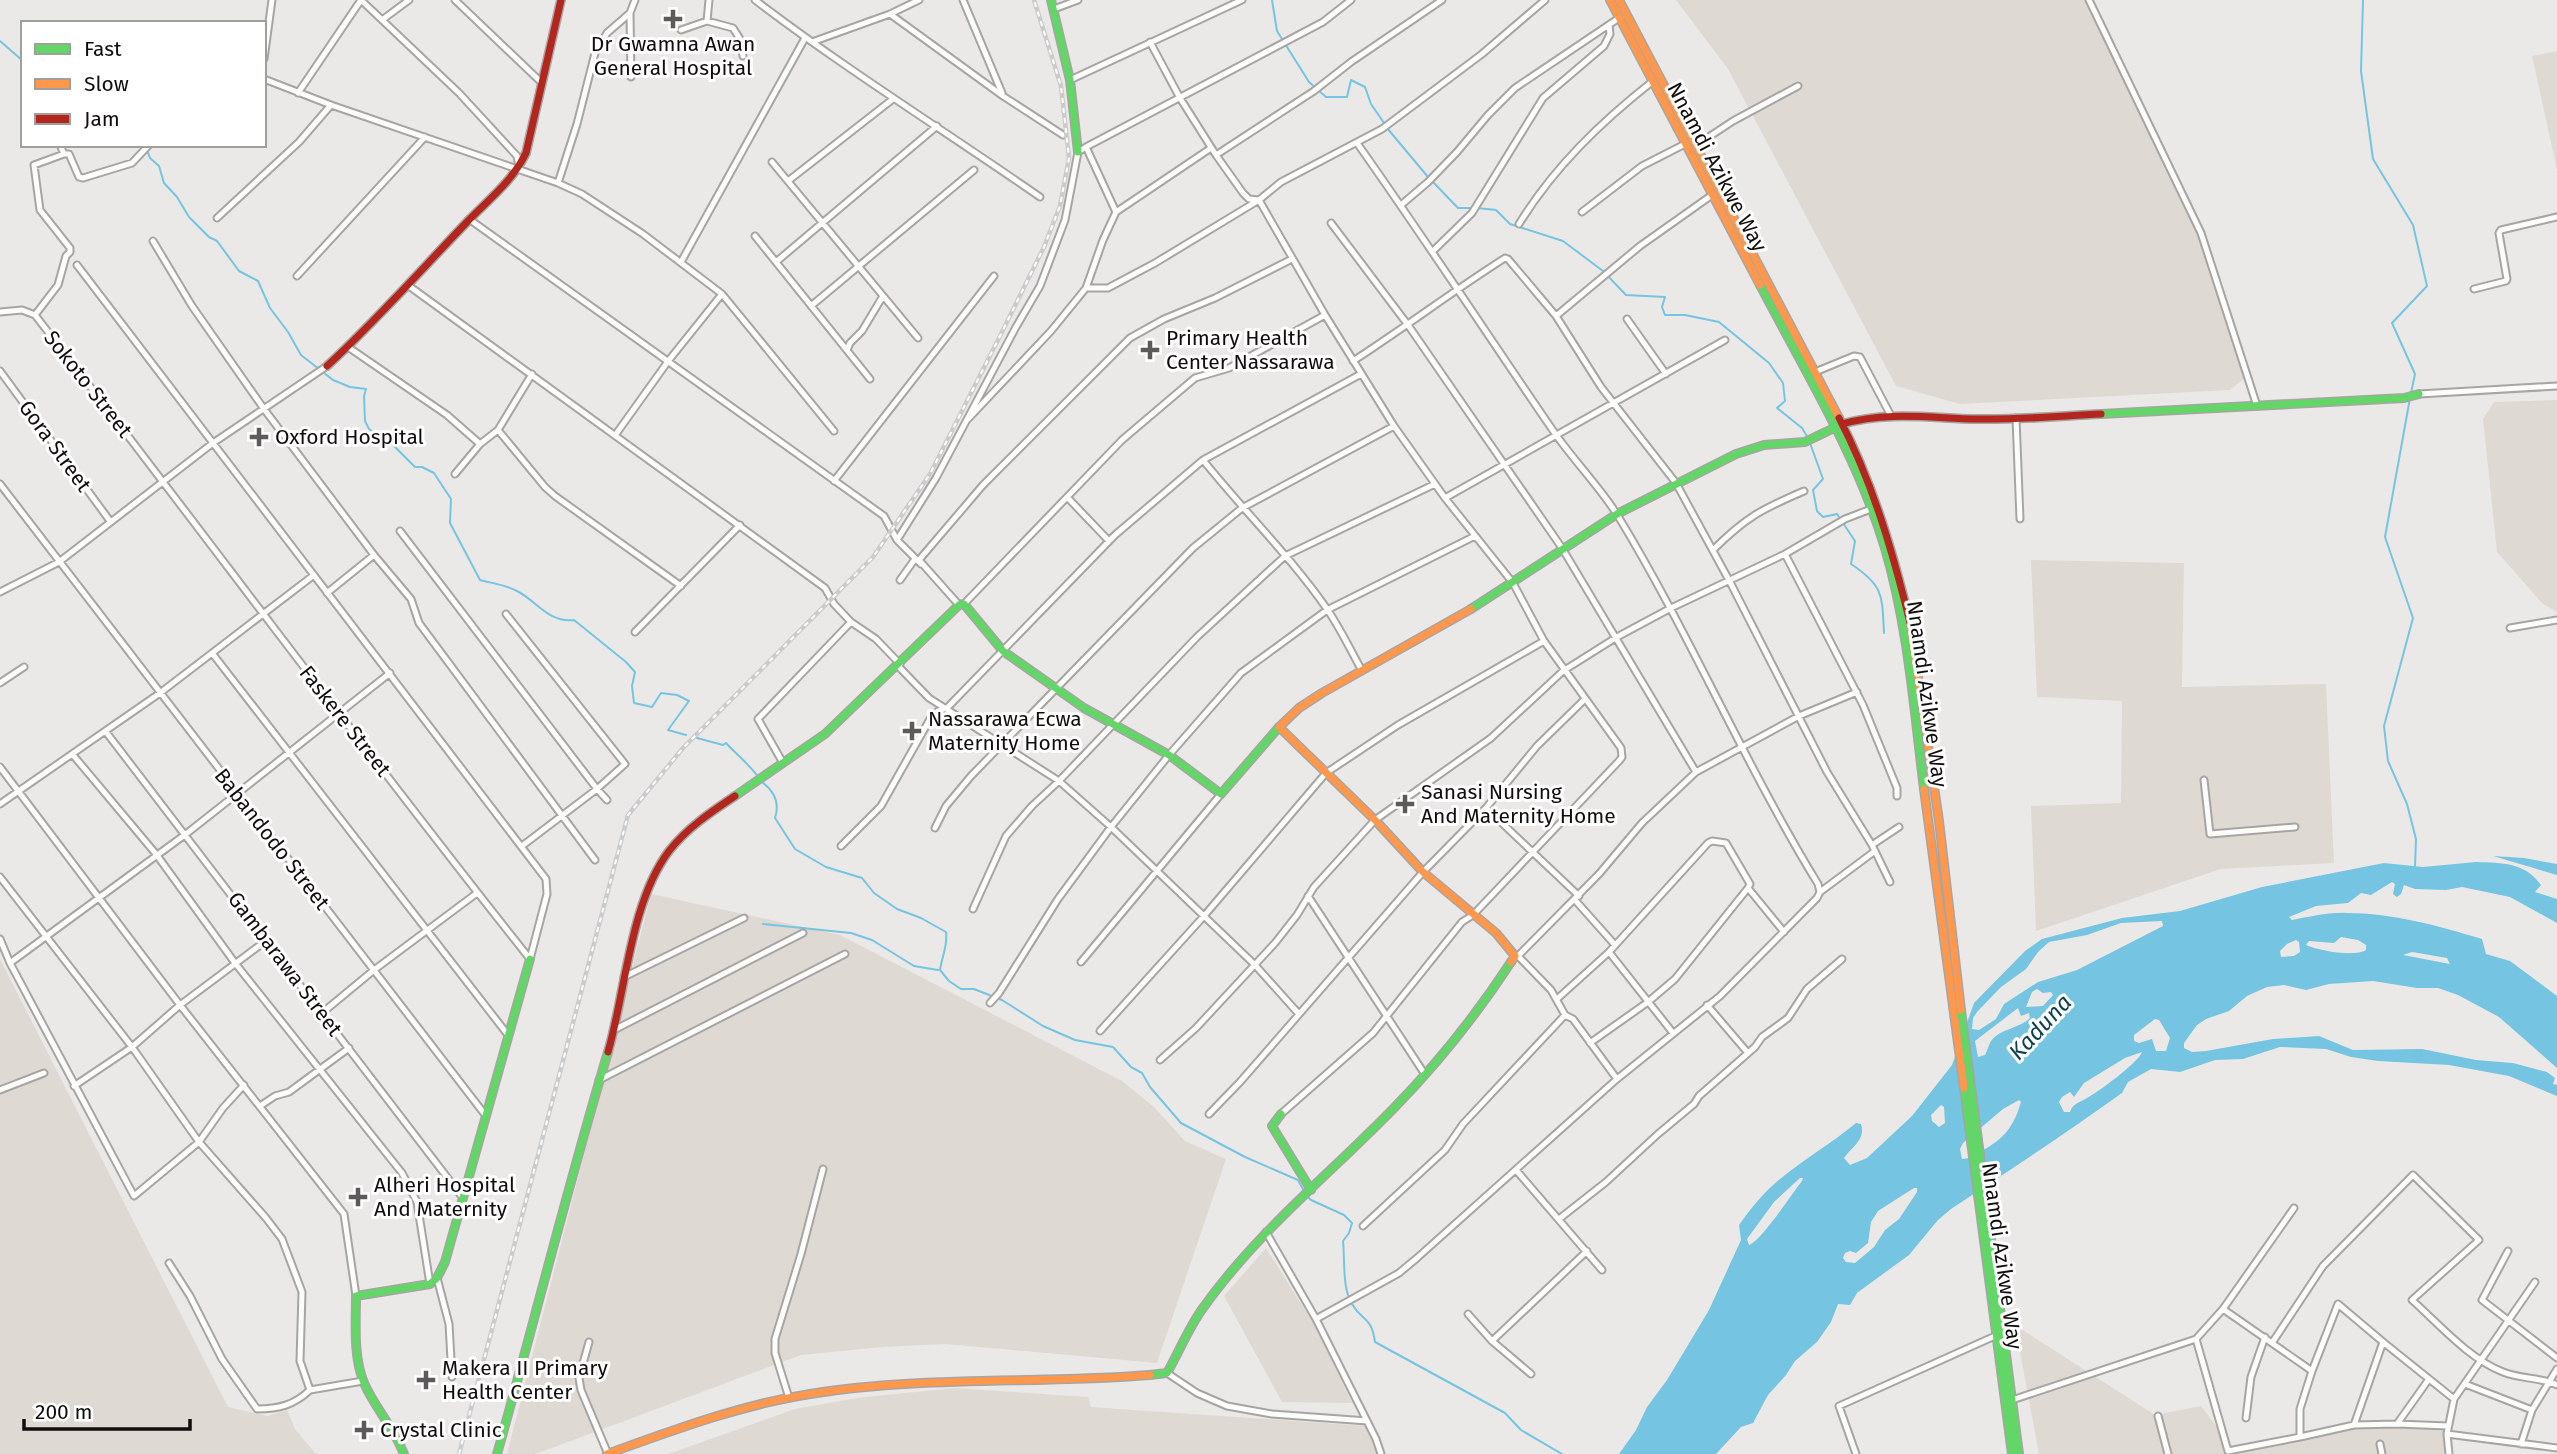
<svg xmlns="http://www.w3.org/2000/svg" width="2557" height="1454" viewBox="0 0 2557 1454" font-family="'Fira Sans',sans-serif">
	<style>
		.built { fill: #dedad3 }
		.water { fill: #75c5e2; fill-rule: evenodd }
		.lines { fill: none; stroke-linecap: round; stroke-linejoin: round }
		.stream { stroke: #75c5e2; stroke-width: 2 }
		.street-casing { stroke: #a7a5a3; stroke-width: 9 }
		.fast-casing { stroke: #a7a5a3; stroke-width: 10 }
		.slow-casing { stroke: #a7a5a3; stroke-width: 10 }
		.jam-casing { stroke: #a7a5a3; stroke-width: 10 }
		.street { stroke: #fcfcfb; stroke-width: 5 }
		.fast { stroke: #63d668; stroke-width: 7 }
		.slow { stroke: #ff974d; stroke-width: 7 }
		.jam { stroke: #b3261e; stroke-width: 7 }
		.rail-casing { stroke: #cccbcb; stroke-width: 4.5 }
		.rail { stroke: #fff; stroke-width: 2; stroke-dasharray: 5; stroke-linecap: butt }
		.poi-dot { fill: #5c5b59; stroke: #fff; stroke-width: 2.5 }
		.labels { text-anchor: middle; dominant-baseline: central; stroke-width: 6; stroke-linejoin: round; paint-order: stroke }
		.poi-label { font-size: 21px; fill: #0f0e0c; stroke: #fff; text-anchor: start }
		.street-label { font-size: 21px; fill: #0f0e0c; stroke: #fff }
		.water-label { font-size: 23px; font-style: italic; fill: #0d3f51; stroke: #fff }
	</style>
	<rect width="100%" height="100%" fill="#ebe9e7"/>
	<path class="built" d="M1676 0H2090L2199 232 2250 374 2230 390 1960 404 1896 386 1728 69Z
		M2557 51V170L2532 56Z
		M2557 400V612L2542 603 2497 552 2483 419 2494 402Z
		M2031 560 2184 563 2182 687 2326 684 2334 863 2221 869 2036 931 2031 806 2121 803 2122 701 2037 697Z
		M651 894 840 935 1122 1081 1154 1107 1185 1141 1226 1159 1157 1363 945 1344 883 1347 801 1355 552 1448 534 1454H507Z
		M0 959 228 1407 267 1416 287 1410 295 1429 316 1454H0Z
		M1266 1248 1315 1326 1352 1403 1282 1402 1224 1296Z
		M2015 1325 2155 1415 2201 1406 2232 1447 2343 1427 2363 1421H2384L2444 1426 2449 1429V1454H2039Z
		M954 1388 1088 1397 1091 1407 1366 1426 1377 1454H668L795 1409 857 1398Z"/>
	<path class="water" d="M2493 856 2524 858 2557 864V875Z
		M2476 862C2502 863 2525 862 2541 885L2535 892 2557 899V923L2510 897 2462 887 2446 890 2415 889 2404 885 2401 894 2397 897 2393 894 2395 884 2392 882 2371 895 2361 893 2348 903 2316 906 2289 917 2292 920C2310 917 2328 912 2347 913 2393 913 2439 926 2482 939L2486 954 2510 961 2557 996V1068L2499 1017 2458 995 2438 988H2417L2373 981 2329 984 2306 990 2284 985 2267 987 2247 996 2229 1011 2206 1019 2197 1025 2184 1043V1048L2192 1052 2206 1051 2273 1039 2319 1036 2353 1050 2422 1049 2476 1060 2513 1063 2547 1072 2555 1078 2553 1084 2557 1085V1096L2509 1076 2449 1065 2378 1061 2351 1057 2326 1049 2280 1047 2243 1059 2215 1060 2180 1072 2151 1069 2128 1082 2122 1093C2066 1133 2009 1171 1951 1209L1938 1220 1909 1255 1857 1293 1850 1305 1838 1304 1831 1322 1817 1342 1795 1361 1786 1375 1768 1395 1753 1423 1741 1427 1716 1454H1619L1636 1430 1647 1407 1667 1380 1709 1310 1741 1240 1739 1225C1751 1208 1764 1192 1780 1179 1804 1159 1832 1143 1856 1123L1861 1124C1866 1140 1852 1146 1844 1158L1850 1165 1867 1158 1912 1116 1952 1065 1974 1003 2025 951 2042 939 2122 918 2180 911 2262 887 2384 863 2423 867ZM2162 921 2163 926 2077 970 2038 982 2004 1004 1996 1019 1979 1030 1972 1029 1973 1018 1977 1012 2001 987 2026 969 2038 952 2049 942 2087 935 2121 923ZM2341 937 2358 940 2366 945V950C2355 957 2319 951 2306 945L2309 941 2334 943ZM2296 940 2299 942 2300 952 2294 956 2281 957 2280 951 2287 944ZM2412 952 2447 958 2450 964 2403 955ZM2037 989 2043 993 2051 992 2053 995 2043 1006 2026 1007 2032 992ZM2018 1008 2021 1016 2029 1013 2030 1018C2019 1029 1997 1029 1990 1043 1988 1047 1987 1051 1985 1055L1978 1057 1975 1041ZM2155 1019 2159 1020 2170 1038 2166 1051H2156L2152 1039 2139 1043 2134 1041V1035ZM2142 1052C2138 1063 2098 1092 2087 1098 2079 1103 2073 1103 2070 1112H2064L2059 1102 2062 1097 2070 1092 2074 1097 2084 1083 2125 1058ZM2019 1100 2021 1102C2014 1126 2004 1139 1983 1150 1976 1154 1969 1159 1962 1159L1960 1149 1963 1143 2003 1109ZM1941 1105 1944 1107 1945 1123 1939 1127 1932 1121 1931 1115ZM1800 1178H1803L1802 1181C1791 1195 1761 1241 1749 1245L1747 1239 1774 1202ZM1914 1188H1917V1192L1899 1219 1885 1230 1874 1247 1855 1263 1846 1262 1843 1258 1845 1253 1850 1251 1856 1253 1868 1243 1871 1222 1878 1211Z"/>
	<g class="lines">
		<path class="stream" d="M1272 0 1277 31 1309 82 1326 97H1347L1351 80 1365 87 1371 104 1384 123
			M2363 0 2361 71 2373 159 2413 225 2427 286 2392 323 2415 374 2411 393
			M0 41 23 61
			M1387 128 1428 177
			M145 145 150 158 159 166 164 183 177 197 189 217 209 237 217 241 239 271 258 281 270 308 288 332 301 355 333 380 350 387 366 389 364 396 365 421 369 429 394 446 415 467H422L434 473 451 499 450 523 480 580C491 583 506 585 517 591 537 601 548 623 574 620L626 662 635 672 632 686 634 703 652 707 661 693 677 695 689 701 668 730 686 735
			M1432 181 1458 208H1471
			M1477 208 1496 210 1510 224 1563 241 1603 271 1626 295 1665 297 1662 307 1665 315H1685L1719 322 1769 363 1783 383 1785 401 1777 408 1802 428 1808 438
			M2410 398 2385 537 2413 618 2384 726 2388 761 2407 804 2416 839 2415 867
			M1810 443 1823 479 1813 490 1817 511 1823 517 1837 514 1855 541 1851 564C1884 586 1882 595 1884 633
			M697 738 723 745 726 743C737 755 750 765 759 778
			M762 782C774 791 780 803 775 818L795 849 826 867 862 878 874 893 897 909 921 918 946 932C948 946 942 956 940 970L949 981 961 989H974L1002 1000 1043 1026 1075 1040 1113 1047 1131 1067 1142 1073 1150 1087 1181 1123 1245 1157 1298 1180 1305 1193
			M763 924 851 933 872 940 914 966 938 970
			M1308 1197 1311 1200 1344 1215 1352 1223 1349 1233 1343 1241C1345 1260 1342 1288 1352 1304 1363 1323 1371 1315 1375 1342L1505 1413 1521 1430 1562 1454"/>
		<defs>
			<path id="street" d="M361 0 459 93 517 156 519 167
				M455 0 542 83
				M755 0C847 70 945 131 1040 197
				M963 0 1002 93
				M2089 0 2201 233 2257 406
				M1054 9 1078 0
				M890 14 1003 96 1063 135
				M382 20 409 0
				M707 21 733 28 740 39 743 56
				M681 30 707 21 709 0
				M812 42 890 14 919 0
				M1150 42 1180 98 1216 155 1243 193 1249 199 1259 200
				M264 59 272 0
				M594 64 631 71
				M631 77 630 13 635 0
				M264 79 331 105 558 183 582 194 643 234 722 294 834 431
				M1070 80 1242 0
				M298 93 361 0
				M1357 143C1425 239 1488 336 1554 432 1574 461 1600 487 1618 516 1691 636 1745 765 1818 884L1820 892
				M60 145 64 154H69L79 177 83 178 132 163 149 145
				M1695 146 1733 121 1798 86
				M1086 147 1323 22 1351 0
				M1216 155 1314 91 1351 62 1442 0
				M772 162 918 338
				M788 181 893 99
				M558 183 577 124 595 53 607 33 630 13
				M1259 200 1325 315 1394 426 1445 498 1513 583 1544 641 1621 748 1622 757 1619 761 1473 915 1462 922 1373 1033 1281 1114
				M1401 205 1428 182 1457 152 1488 115 1515 88 1619 18
				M1116 212 1211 148
				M1582 212 1642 166 1685 144
				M217 218 299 142 331 105
				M469 219 884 516 897 540
				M1331 223 1408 325 1562 548 1696 772
				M1519 224C1554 167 1601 122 1653 81
				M755 236 870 379
				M153 241 192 306 264 409 374 555 411 599 419 623 595 860
				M1433 251 1472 213 1543 98 1604 46 1610 34 1609 25
				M681 262 805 38
				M776 262 937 126
				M77 265 546 879 547 894 530 959
				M297 276 425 137
				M409 286 825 588 834 604 851 622 758 719 783 763
				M1086 288H1108L1155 263 1259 200 1281 182 1382 129 1482 54 1545 0
				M2474 289 2506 281 2507 279 2499 233 2501 230 2557 217
				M811 306 974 170
				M0 312 22 310 35 315C201 529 361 747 530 959
				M35 315 58 285 66 256 70 252V248L40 210 34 165 64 154
				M1556 316 1640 246 1712 195
				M1627 319 1666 374
				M348 347 447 415 480 444
				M847 350 850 343 862 331 883 296
				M1353 361C1404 328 1453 291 1505 258L1508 259 1556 316 1601 387 1676 483 1730 582 1827 772 1872 845 1890 882
				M0 371 110 521
				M1815 372 1854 356 1860 357 1890 414
				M2419 394 2557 386
				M2016 418 2020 519
				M498 430 545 487 555 496 681 586
				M616 434 669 360 722 294
				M1203 460C1243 510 1290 556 1327 609 1340 628 1350 649 1361 669
				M455 474 480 444 498 430 532 374
				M834 481 994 276
				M0 484 486 1116
				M1067 497 1109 541
				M1445 498 1725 340
				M400 531 597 789 607 800
				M1713 550C1746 517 1762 509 1804 491
				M1785 554 1863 705 1897 788V796
				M921 564 897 540 936 478 1016 327 1040 286 1065 220 1078 152 1086 147 1116 212 1103 240 1086 288 1051 331 967 420
				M900 580 915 559
				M0 592 59 562 213 443 327 366
				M327 593 374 555
				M964 604 1122 440 1195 378 1229 368 1325 315
				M959 605 919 560 983 485 1130 338 1164 319 1215 298 1292 259
				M506 614 625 764 597 789 522 846
				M851 622 876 639 900 664
				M2510 628 2557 620
				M635 632 740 525
				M212 653 508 1035
				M898 666 929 698 1059 781 1111 827 1255 965 1298 1013
				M0 683 24 667
				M106 732 463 1198
				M73 755 156 854 235 963 402 1173 417 1202 430 1284
				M0 767 180 1005 344 1214 356 1296
				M2204 780 2210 834 2295 827
				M0 804 160 693 314 575
				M1486 808 1579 896
				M935 828 946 806 971 776 1193 548 1242 508 1394 426
				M1872 845 1899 827
				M841 846 881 806 930 719 938 711 947 708 1115 535 1203 460 1361 374
				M0 877 132 1047 199 1142 266 1218 282 1239 302 1292 300 1361 310 1390 363 1381
				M1748 888 1784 932
				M1308 896 1424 1073
				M1575 900 1615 945
				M973 909 1006 836 1032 806 1059 781 1197 637 1285 556 1435 484
				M0 939 10 963 134 1196 199 1142 223 1108 244 1085
				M1609 952 1673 1033
				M1515 956H1518L1599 874 1642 823 1696 772 1799 716 1857 692
				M1518 956 1551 990 1565 1015 1573 1019 1617 1079
				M1081 962 1221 794
				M10 963 186 834 390 673
				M624 977 744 918
				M1557 999 1609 952 1708 843 1712 841 1726 843 1750 884 1748 888 1675 979 1648 1002 1590 1043
				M990 1003 999 993 1058 899 1111 827 1169 755 1241 673 1327 610 1475 536
				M1707 1005 1748 1053
				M322 1013 374 970 477 893
				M614 1030 803 933
				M1100 1031 1204 916 1326 773 1398 725 1544 641
				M1160 1060 1196 1028 1275 943 1297 915 1314 887 1375 820 1491 738 1563 671 1617 637 1671 608 1785 554 1845 519 1871 509
				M599 1080 845 954
				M74 1086 132 1047 180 1005 267 940
				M0 1090 44 1073
				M260 1106 275 1096 289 1092 349 1048
				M1209 1114 1240 1082 1423 872 1486 808 1537 746 1584 700
				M1516 1170 1602 1270
				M2294 1208 2223 1309 2312 1371
				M1559 1219 1606 1182 1658 1134 1694 1104 1699 1096 1755 1047 1762 1037 1788 1018 1807 989 1842 959
				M1363 1226 1445 1150 1463 1124 1565 1015
				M1266 1232 1316 1319 1399 1273 1417 1258 1617 1079 1720 996 1817 898 1820 892 1875 851
				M2508 1251 2482 1300 2557 1358
				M169 1263 190 1296 222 1359 257 1409C279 1409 294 1405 310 1390
				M437 1278 449 1324 452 1377
				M1468 1314 1492 1341 1531 1374
				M1316 1319 1376 1439 1381 1454
				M2196 1339 2228 1451 2300 1437
				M1492 1341 1587 1251
				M589 1342 579 1378 581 1390 608 1454
				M2383 1342 2338 1304 2312 1371 2300 1409V1437L2354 1425 2397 1424 2429 1379
				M2272 1343 2323 1266 2413 1175 2479 1240 2412 1300C2440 1325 2468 1358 2503 1372 2520 1379 2540 1377 2557 1385
				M1167 1373 1197 1393 1227 1406 1272 1414 1367 1421
				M2465 1384 2532 1410
				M789 1398 775 1353V1339L801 1254 823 1169
				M2012 1400 2196 1339 2223 1309
				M2158 1416 2168 1454
				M2246 1418 2251 1377 2265 1337
				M2397 1424 2448 1426
				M2354 1425 2383 1342 2454 1399
				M2447 1434 2557 1448
				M2380 1444 2382 1454
				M2521 1444 2532 1410 2557 1369
				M1856 1454 1839 1406 1995 1336
				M2449 1454 2447 1434 2454 1399 2535 1282"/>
			<path id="fast" d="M1051 0 1070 80 1078 152
				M1760 285C1805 371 1857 455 1885 548 1908 626 1914 709 1924 789
				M2101 414 2404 398 2419 394
				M1471 609 1617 514 1736 454 1764 445 1805 442 1834 428
				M735 796 825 734 959 605 964 604 1003 651 1084 708 1169 755 1221 794 1279 727
				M1961 1010 2019 1454
				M1964 1088 2012 1454
				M1281 1114 1272 1126 1311 1190
				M1150 1375 1167 1373C1179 1352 1189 1327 1203 1308 1257 1232 1330 1174 1394 1108 1438 1063 1477 1014 1511 962
				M404 1454C394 1428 375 1408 364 1383 353 1356 356 1324 356 1296L430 1284 437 1278 445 1262 530 959
				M497 1454C535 1320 568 1185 608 1052"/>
			<path id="slow" d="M1610 0 1760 285
				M1619 0 1839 418
				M1471 609 1322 693 1299 708 1279 727 1375 820 1423 872 1496 933 1515 956 1511 962
				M1910 623 1939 821 1961 1010
				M1924 789 1964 1088
				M607 1454C674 1430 740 1405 810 1394 923 1376 1037 1384 1150 1375"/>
			<path id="jam" d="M327 366C376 321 420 271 467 222 488 200 512 182 526 153L561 0
				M1839 418C1873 483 1893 553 1910 623
				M1842 424C1887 411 1930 418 1976 419 2018 420 2060 416 2101 414
				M608 1052C626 990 630 903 669 851 687 828 711 812 735 796"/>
		</defs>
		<use href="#street" class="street-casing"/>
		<use href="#fast" class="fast-casing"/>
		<use href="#slow" class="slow-casing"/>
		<use href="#jam" class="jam-casing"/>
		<use href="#street" class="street"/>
		<use href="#fast" class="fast"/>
		<use href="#slow" class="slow"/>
		<use href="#jam" class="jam"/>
		<defs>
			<path id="rail" d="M459 1454 628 815 683 748 873 557 930 474 1000 336 1044 247 1060 206 1069 158 1061 86 1034 0"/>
		</defs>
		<use href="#rail" class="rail-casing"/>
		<use href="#rail" class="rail"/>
	</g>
	<g class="poi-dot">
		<path d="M669.5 8.5h7v7h7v7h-7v7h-7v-7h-7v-7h7z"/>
		<path d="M1146.5 339.5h7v7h7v7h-7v7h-7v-7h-7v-7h7z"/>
		<path d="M255.5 426.5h7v7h7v7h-7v7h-7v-7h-7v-7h7z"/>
		<path d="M908.5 720.5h7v7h7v7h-7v7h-7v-7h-7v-7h7z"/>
		<path d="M1401.5 793.5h7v7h7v7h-7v7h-7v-7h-7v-7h7z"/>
		<path d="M354.5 1186.5h7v7h7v7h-7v7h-7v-7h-7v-7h7z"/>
		<path d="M422.5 1369.5h7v7h7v7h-7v7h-7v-7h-7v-7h7z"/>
		<path d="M360.5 1419.5h7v7h7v7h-7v7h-7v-7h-7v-7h7z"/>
	</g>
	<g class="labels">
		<g class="poi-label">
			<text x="673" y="44" text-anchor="middle">Dr Gwamna Awan<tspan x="673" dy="24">General Hospital</tspan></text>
			<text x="1166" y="338">Primary Health<tspan x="1166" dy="24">Center Nassarawa</tspan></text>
			<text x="275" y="437">Oxford Hospital</text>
			<text x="928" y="719">Nassarawa Ecwa<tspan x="928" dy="24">Maternity Home</tspan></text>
			<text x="1421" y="792">Sanasi Nursing<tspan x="1421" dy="24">And Maternity Home</tspan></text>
			<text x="374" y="1185">Alheri Hospital<tspan x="374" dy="24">And Maternity</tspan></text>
			<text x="442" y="1368">Makera II Primary<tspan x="442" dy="24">Health Center</tspan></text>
			<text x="380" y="1430">Crystal Clinic</text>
		</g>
		<g class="street-label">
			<text transform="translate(1717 167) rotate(62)">Nnamdi Azikwe Way</text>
			<text transform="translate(88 384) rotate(52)">Sokoto Street</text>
			<text transform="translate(55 446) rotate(54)">Gora Street</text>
			<text transform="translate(1927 694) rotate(82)">Nnamdi Azikwe Way</text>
			<text transform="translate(345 721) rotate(52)">Faskere Street</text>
			<text transform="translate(272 839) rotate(52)">Babandodo Street</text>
			<text transform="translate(285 964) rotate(53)">Gambarawa Street</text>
			<text transform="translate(2002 1256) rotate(82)">Nnamdi Azikwe Way</text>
		</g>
		<g class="water-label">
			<text transform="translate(2040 1027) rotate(-47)">Kaduna</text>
		</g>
	</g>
	<rect x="21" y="21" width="245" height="126" fill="#ffffff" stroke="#9f9f9e" stroke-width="2"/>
	<rect x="35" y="44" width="35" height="10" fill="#63d668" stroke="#9f9f9e" stroke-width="2"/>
	<text x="84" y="56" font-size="21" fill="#0f0e0c">Fast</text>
	<rect x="35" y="79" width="35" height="10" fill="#ff974d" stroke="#9f9f9e" stroke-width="2"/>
	<text x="84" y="91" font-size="21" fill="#0f0e0c">Slow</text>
	<rect x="35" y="114" width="35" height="10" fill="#b3261e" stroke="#9f9f9e" stroke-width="2"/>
	<text x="84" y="126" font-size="21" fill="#0f0e0c">Jam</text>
	<path d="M24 1419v10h166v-10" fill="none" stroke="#0f0e0c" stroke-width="3.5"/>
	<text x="35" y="1419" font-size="21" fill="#0f0e0c" stroke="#ffffff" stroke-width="5" paint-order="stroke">200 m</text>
</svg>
